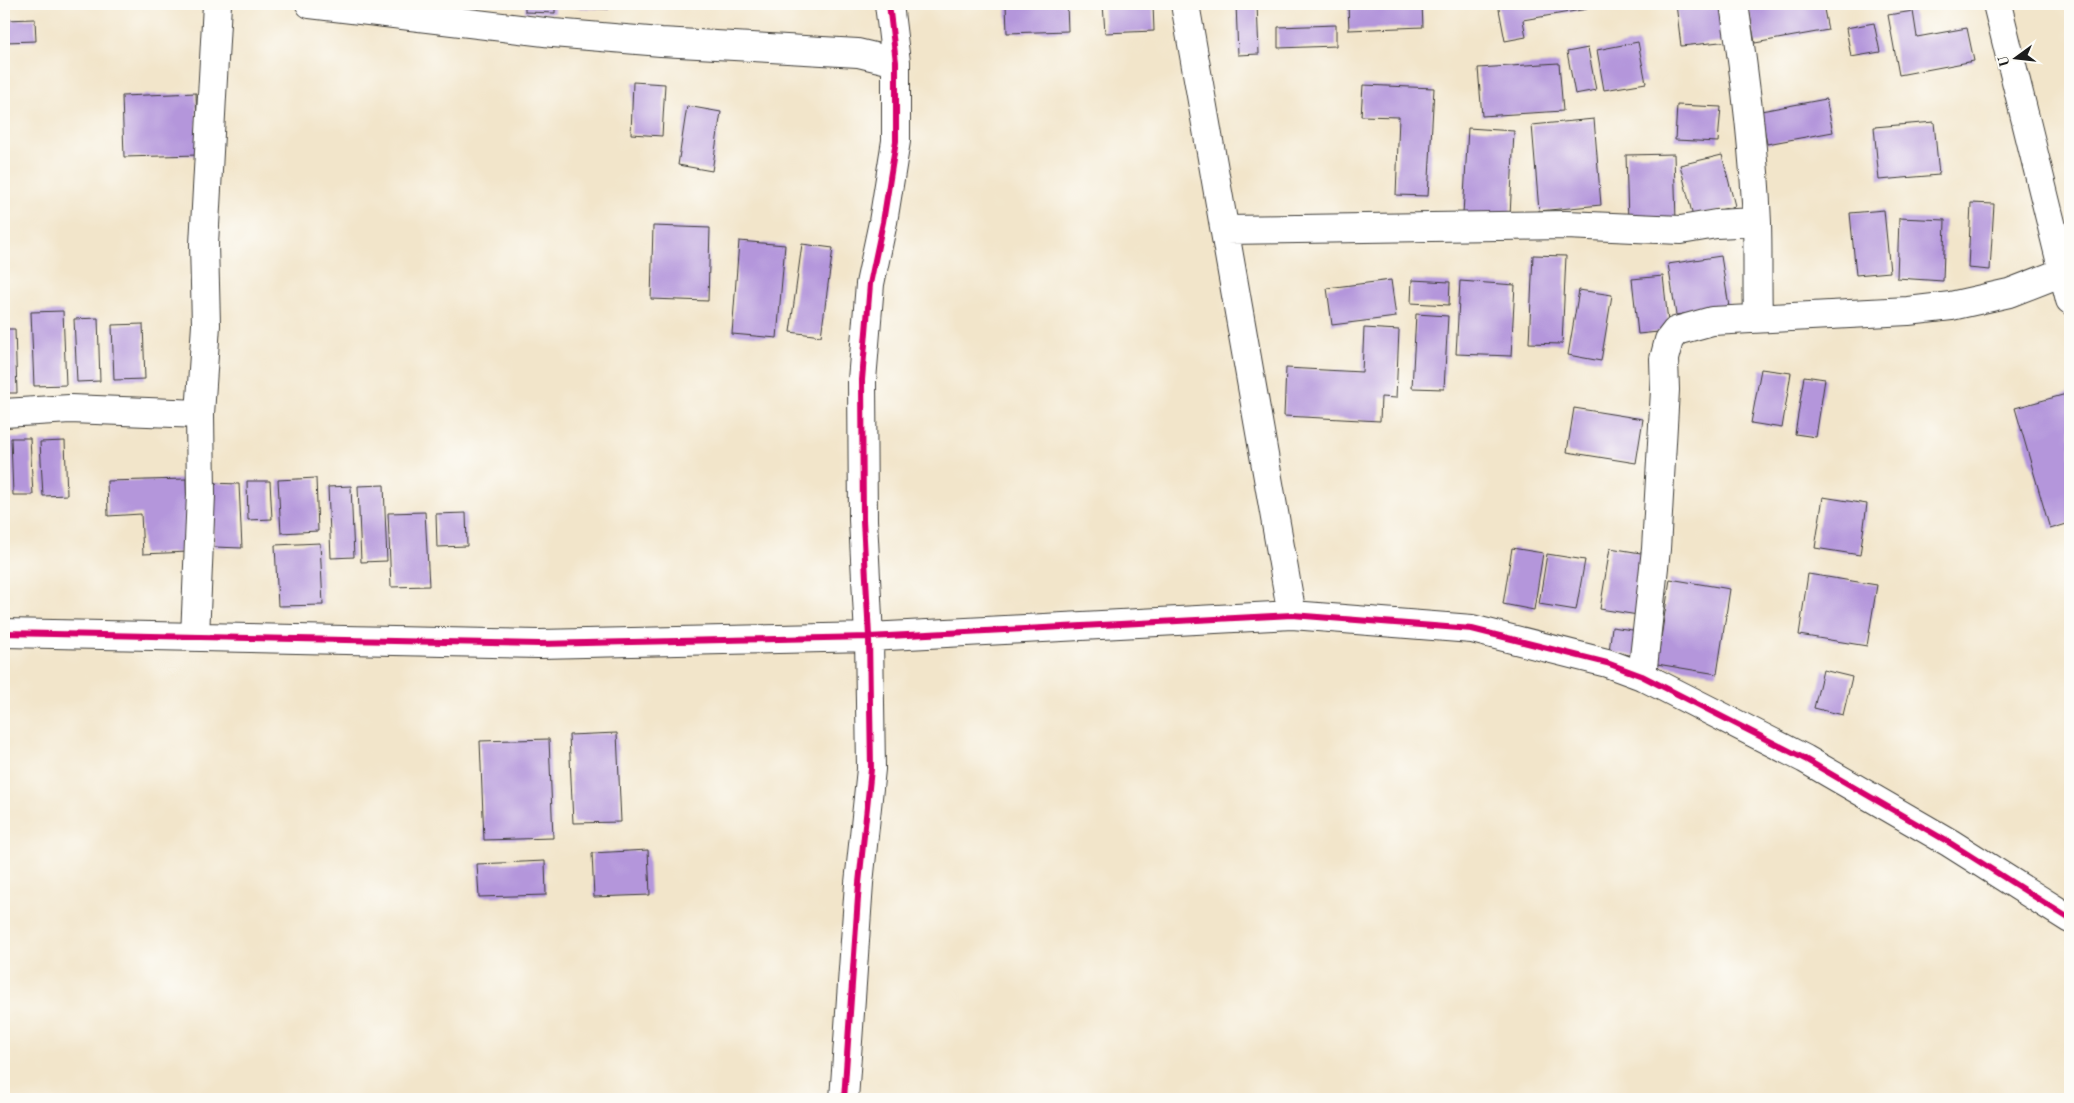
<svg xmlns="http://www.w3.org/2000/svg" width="2074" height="1103" viewBox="0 0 2074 1103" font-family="'Old Standard TT',serif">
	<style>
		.building { fill: #b496db }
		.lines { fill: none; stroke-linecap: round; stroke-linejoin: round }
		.minor-casing { stroke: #3c3a36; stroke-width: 30 }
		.minor { stroke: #fff; stroke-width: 28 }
		.cycleway-casing { stroke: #fdfcf7; stroke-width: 9 }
		.cycleway { stroke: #d6006c; stroke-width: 6 }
	</style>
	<rect width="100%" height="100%" fill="#fdfcf7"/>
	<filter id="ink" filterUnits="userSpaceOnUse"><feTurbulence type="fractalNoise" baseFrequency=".02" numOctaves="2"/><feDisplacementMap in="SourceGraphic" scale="10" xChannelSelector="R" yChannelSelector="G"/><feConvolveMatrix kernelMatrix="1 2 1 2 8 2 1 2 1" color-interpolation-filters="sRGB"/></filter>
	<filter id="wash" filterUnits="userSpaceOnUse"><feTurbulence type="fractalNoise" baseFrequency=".0096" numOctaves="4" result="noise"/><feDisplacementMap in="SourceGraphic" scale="20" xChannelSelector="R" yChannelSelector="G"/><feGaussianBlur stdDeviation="1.12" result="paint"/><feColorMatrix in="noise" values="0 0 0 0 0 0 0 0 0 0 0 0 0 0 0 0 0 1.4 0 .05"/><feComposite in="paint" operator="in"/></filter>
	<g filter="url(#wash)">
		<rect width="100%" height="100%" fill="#f2e5ca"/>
		<g id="blocks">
			<path class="building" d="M525 4H555V13L525 12Z
				M576 4H609V9L576 8Z
				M616 4H643L642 8 616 6Z
				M1006 4H1067L1068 31 1007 33Z
				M1103 4H1153L1154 31 1105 33Z
				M1236 4H1257L1259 54 1238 55Z
				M1348 4H1422L1423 27 1349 30Z
				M1498 4H1586L1587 9 1523 20 1526 37 1505 41Z
				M1676 4H1726L1730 41 1681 46Z
				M1748 4H1823L1828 30 1755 43Z
				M1913 11 1917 37 1967 28 1974 61 1899 75 1888 15Z
				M35 19 36 41 5 42 4 20Z
				M1874 23 1880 52 1851 57 1846 28Z
				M1336 25V46L1278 48V27Z
				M1638 42 1646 83 1604 90 1597 50Z
				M1588 48 1596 90 1575 94 1567 52Z
				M1559 63 1563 111 1482 116 1478 68Z
				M633 82 665 84 662 136 631 134Z
				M1363 85 1434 88 1428 196 1396 195 1399 117 1361 116Z
				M196 93 198 155 124 157 122 96Z
				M1826 99 1833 132 1767 144 1761 111Z
				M1677 105 1721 107 1718 142 1675 140Z
				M687 106 721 112 712 171 678 165Z
				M1594 119 1601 205 1539 211 1532 125Z
				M1934 122 1939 175 1879 180 1874 127Z
				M1468 128 1514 131 1510 217 1463 214Z
				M1674 154 1676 221 1628 222 1626 155Z
				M1722 155 1735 206 1693 217 1680 165Z
				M1971 203 1994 204 1990 270 1968 268Z
				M1884 210 1890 272 1856 275 1850 213Z
				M1899 218 1945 220 1943 281 1897 278Z
				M653 226 710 228 708 301 651 299Z
				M739 241 785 245 777 338 732 334Z
				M802 244 833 248 821 336 790 332Z
				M1533 255 1566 256 1562 344 1529 343Z
				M1721 256 1729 307 1676 315 1668 264Z
				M1663 276 1669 331 1638 334 1632 279Z
				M1391 280 1396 317 1332 325 1327 288Z
				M1412 280 1450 282 1449 305 1411 303Z
				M1460 281 1515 285 1511 356 1456 354Z
				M1579 290 1612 295 1601 361 1568 355Z
				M63 311 66 385 34 386 31 312Z
				M1416 314 1448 316 1444 389 1412 388Z
				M98 318 100 381 77 382 74 319Z
				M143 324 145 379 114 380 112 325Z
				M1364 328 1399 330 1396 398 1381 397 1380 421 1284 416 1286 368 1362 372Z
				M4 329H15L17 393H4Z
				M1761 369 1791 373 1782 428 1751 423Z
				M1804 376 1825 379 1816 437 1795 434Z
				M2070 393V523L2050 529 2015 408Z
				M1574 408 1643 419 1636 463 1567 452Z
				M11 438H30L33 495H13Z
				M65 441 67 495 43 496 40 442Z
				M316 478 318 531 281 533 278 480Z
				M186 479 188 552 143 554 141 514 108 516 107 481Z
				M247 481H270L272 519 248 520Z
				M211 483 239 484 242 548 214 547Z
				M384 485 387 561 361 562 358 486Z
				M351 486 354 557 331 558 328 487Z
				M1823 497 1867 504 1860 555 1815 548Z
				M425 512 429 586 391 587 388 513Z
				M466 513 467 546 437 547 436 514Z
				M320 543 323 605 278 606 275 545Z
				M1512 548 1543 553 1534 610 1503 604Z
				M1610 548 1647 554 1638 615 1600 609Z
				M1547 554 1585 560 1576 610 1539 604Z
				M1808 574 1877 585 1867 646 1799 635Z
				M1670 579 1730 589 1717 674 1657 664Z
				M1612 627 1639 631 1635 656 1609 652Z
				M1823 670 1852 677 1843 715 1814 708Z
				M617 733 621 822 573 823 569 735Z
				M549 739 553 838 484 840 480 741Z
				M648 850 650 895 594 897 592 853Z
				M545 861 546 895 479 897 477 864Z"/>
		</g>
	</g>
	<g filter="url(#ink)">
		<use href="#blocks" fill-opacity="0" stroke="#3c3a36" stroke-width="1"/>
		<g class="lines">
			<defs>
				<path id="minor" d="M310 4 553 33 661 42 858 53 896 62
					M1185 4 1292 615
					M1734 4C1745 76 1754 149 1757 223 1758 254 1757 286 1758 318
					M1997 4 2070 300
					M1225 230 1566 225 1681 230 1716 224 1756 222
					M4 413 70 409 200 414 206 325 204 244 217 4
					M4 633 539 644 869 637 1292 615 1472 629 1607 663 1642 676 1805 759 1950 843 2070 919
					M195 637 201 494 200 414
					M1642 676 1656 549 1665 390 1664 359 1669 340 1676 331 1712 321 1908 311 1951 306 2009 293 2063 272
					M844 1099 859 883 871 769 869 637 863 520 862 380 870 284 883 222 896 141V62L889 4"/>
			</defs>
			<use href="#minor" class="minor-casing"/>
			<use href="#minor" class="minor"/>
			<defs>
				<path id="cycleway" d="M4 633 539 644 869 637 1292 615 1472 629 1607 663 1642 676 1805 759 1950 843 2070 919
					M844 1099 859 883 871 769 869 637 863 520 862 380 870 284 883 222 896 141V62L889 4"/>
			</defs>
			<use href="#cycleway" class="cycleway-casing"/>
			<use href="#cycleway" class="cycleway"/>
		</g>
	</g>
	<rect width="2074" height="1103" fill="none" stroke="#fdfcf7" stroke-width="20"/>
	<g transform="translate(2016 58) rotate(255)" stroke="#fdfcf7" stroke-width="4" paint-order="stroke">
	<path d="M0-4L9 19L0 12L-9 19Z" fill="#1c1c1c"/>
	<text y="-8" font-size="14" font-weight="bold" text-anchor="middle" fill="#1c1c1c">U</text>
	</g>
</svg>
